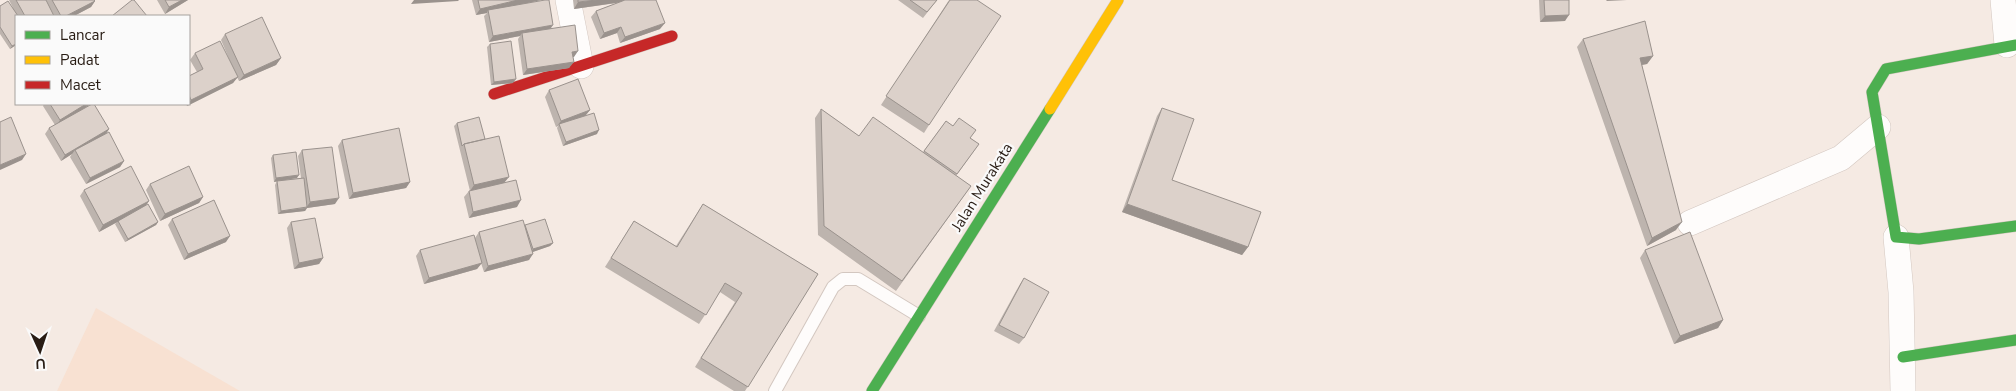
<svg xmlns="http://www.w3.org/2000/svg" width="2016" height="391" viewBox="0 0 2016 391" font-family="'Nunito Sans',sans-serif">
	<style>
		.built { fill: #f8e1d2 }
		.lines { fill: none; stroke-linecap: round; stroke-linejoin: round }
		.lane-casing { stroke: #d3c7c0; stroke-width: 14 }
		.street-casing { stroke: #d3c7c0; stroke-width: 26 }
		.fast-casing { stroke: #d3c7c0; stroke-width: 12 }
		.slow-casing { stroke: #d3c7c0; stroke-width: 12 }
		.jam-casing { stroke: #d3c7c0; stroke-width: 12 }
		.lane { stroke: #fefcfb; stroke-width: 12 }
		.street { stroke: #fefcfb; stroke-width: 25 }
		.fast { stroke: #4caf50; stroke-width: 11 }
		.slow { stroke: #ffc107; stroke-width: 11 }
		.jam { stroke: #c62828; stroke-width: 11 }
		.wall { fill: #bdb4ae }
		.shaded-wall { fill: #9a928d }
		.building { fill: #dcd1ca; stroke: #9a928d }
		.labels { text-anchor: middle; dominant-baseline: central; stroke-width: 4.5; stroke-linejoin: round; paint-order: stroke }
		.street-label { font-size: 15px; fill: #281c14; stroke: #fafafa }
	</style>
	<rect width="100%" height="100%" fill="#f5eae3"/>
	<path class="built" d="M96 308 240 391H57Z"/>
	<g class="lines">
		<defs>
			<path id="lane" d="M775 391 833 287 843 279H858L919 316"/>
			<path id="street" d="M568 0 581 66
				M2003 0 2007 45
				M1690 223 1841 158 1878 127
				M1896 237 1901 292 1903 391"/>
			<path id="fast" d="M2016 45 1886 69 1872 92 1896 237 1919 239 2016 226
				M1903 357 2016 340
				M872 391 1050 109"/>
			<path id="slow" d="M1050 109 1118 0"/>
			<path id="jam" d="M494 94 672 36"/>
		</defs>
		<use href="#lane" class="lane-casing"/>
		<use href="#street" class="street-casing"/>
		<use href="#fast" class="fast-casing"/>
		<use href="#slow" class="slow-casing"/>
		<use href="#jam" class="jam-casing"/>
		<use href="#lane" class="lane"/>
		<use href="#street" class="street"/>
		<use href="#fast" class="fast"/>
		<use href="#slow" class="slow"/>
		<use href="#jam" class="jam"/>
	</g>
	<path class="wall" d="M9 0H94L95 1 91 7 74 16H16V45L10 49 0 34V6L13 8Z
		M157 0H188L165 14Z
		M472 0H541L528 3 574 57H573L569 68 523 75 518 39 520 36 489 42 484 16 487 13 476 15Z
		M573 0H624L623 1 660 29 620 43 617 33 600 39 591 17 596 11 617 3 574 9Z
		M898 0H937L923 18Z
		M949 0 929 125 924 133 881 105Z
		M1539 0H1569L1565 21 1540 22Z
		M225 34 281 58 276 65 239 81 237 77 233 83 187 106 186 104H189V76L197 72 190 60 195 53 233 68 221 40Z
		M1583 39 1653 56 1647 64 1642 65 1676 230 1647 246 1577 47Z
		M490 44 513 83 491 85 487 47Z
		M549 90 590 110 586 115 597 134 563 146 557 128 558 126 556 127 545 97Z
		M44 104H91L85 107 109 129 106 134 124 161 120 167 86 184 70 157 72 154 61 161 45 134 49 128 55 125 43 106Z
		M1162 108 1172 180 1248 247 1242 255 1122 212 1157 116Z
		M821 109 859 136 923 152 946 121 979 144 956 176 971 186 896 291 818 235 815 118Z
		M457 123 485 139 505 183 517 207 469 218 464 197 469 191H470L454 126Z
		M342 140 410 182 406 188 349 199 338 146Z
		M302 150 335 204 307 208 305 211 278 214 275 185 277 181 274 182 271 158 273 155 297 178 284 180 301 178 298 156Z
		M150 184 203 197 199 203 160 221 146 190Z
		M84 190 146 205 158 222 156 225 125 242 115 224 117 222 99 232 80 196Z
		M703 204 818 274 745 391H734L695 367 735 302 720 292 699 324 605 267 634 221 676 246Z
		M172 219 226 242 184 260 168 225Z
		M291 222 323 258 319 264 294 269 287 228Z
		M525 226 553 243 550 246 532 252 529 260 484 272 481 263 477 269 424 284 416 256 420 250 475 238 479 232Z
		M1645 250 1723 320 1718 328 1674 344 1640 258Z
		M1024 278V338L1019 344 994 331 1020 284Z"/>
	<path class="shaded-wall" d="M182 0H188L165 14 169 7Z
		M414 0H459L458 1 411 4Z
		M518 0H541L489 12 488 10 487 13 476 15 480 9Z
		M597 0H624L622 2 574 9 578 2Z
		M1607 0H1627L1606 1Z
		M95 1 91 7 74 16H66Z
		M1569 15 1565 21 1540 22 1545 16Z
		M665 23 660 29 620 43 625 37Z
		M553 25 549 31 522 33 520 36 489 42 493 36Z
		M621 27 617 33 600 39 604 33Z
		M16 44V45L10 49 12 46Z
		M578 51 574 57 568 58 572 52Z
		M1653 56 1647 64 1635 66 1640 58Z
		M281 58 276 65 239 81 244 75Z
		M574 62 569 68 523 75 527 69Z
		M238 77 233 83 187 106 191 100Z
		M516 79 513 83 491 85 494 82Z
		M86 104H91L56 126 60 120Z
		M590 110 585 116 559 124 556 127 561 121Z
		M109 129 105 135 75 150 72 154 61 161 65 155Z
		M599 130 597 134 563 146 566 142Z
		M26 154 22 160 0 170V165Z
		M124 161 120 167 86 184 90 178Z
		M299 175 297 178 274 182 276 178Z
		M509 177 504 183 470 191 474 185Z
		M410 182 406 188 349 199 353 193Z
		M203 197 199 203 160 221 165 214Z
		M339 198 335 204 307 208 305 211 278 214 281 211 306 208 310 202Z
		M521 200 517 207 469 218 473 212Z
		M149 201 145 207 99 232 103 225Z
		M1127 204 1248 247 1242 255 1122 212Z
		M158 222 156 225 125 242 128 239Z
		M1682 222 1676 230 1647 246 1652 238Z
		M230 236 226 242 184 260 188 254Z
		M553 243 550 246 530 253 533 249Z
		M533 254 529 260 484 272 488 266Z
		M323 258 319 264 294 269 299 263Z
		M482 263 477 269 424 284 429 278Z
		M1723 320 1718 328 1674 344 1680 336Z"/>
	<path class="building" d="M16 0H46L54 16H25Z
		M52 0H94L95 1 66 16H61Z
		M132 0H134L147 16H112Z
		M165 0H182L169 7Z
		M478 0H518L480 9Z
		M545 0H549L553 25 493 36 488 10Z
		M578 0H597L578 2Z
		M625 0H656L665 23 625 37 621 27 604 33 596 11Z
		M910 0H937L927 12Z
		M950 0H977L1001 16 929 125 886 96Z
		M1544 0H1569V15L1545 16Z
		M8 1 18 16H16V44L12 46 0 27V6Z
		M262 17 281 58 244 75 225 34Z
		M1645 21 1653 56 1640 58 1682 222 1652 238 1583 39Z
		M575 25 578 51 572 52 574 62 527 69 522 33Z
		M220 41 238 77 191 100 189 95V76L203 69 195 53Z
		M511 41 516 79 494 82 490 44Z
		M578 79 590 110 561 121 549 90Z
		M50 104H86L60 120Z
		M92 104H94L109 129 65 155 49 128Z
		M1162 108 1194 119 1172 180 1261 212 1248 247 1127 204Z
		M821 109 859 136 873 117 971 186 902 281 824 226Z
		M594 113 599 130 566 142 559 124Z
		M11 117 26 154 0 165V122Z
		M479 117 485 139 464 144 462 146 457 123Z
		M959 118 976 130 970 138 979 144 957 174 924 151 946 121 953 126Z
		M399 128 410 182 353 193 342 140Z
		M109 132 124 161 90 178 75 150Z
		M499 136 509 177 474 185 464 144Z
		M332 147 339 198 310 202 302 150Z
		M296 152 299 175 276 178 273 155Z
		M131 166 149 201 103 225 84 190Z
		M189 166 203 197 165 214 150 184Z
		M304 178 307 207 281 211 277 181Z
		M516 180 521 200 473 212 469 191Z
		M214 200 230 236 188 254 172 219Z
		M148 204 158 222 128 239 118 221Z
		M703 204 818 274 748 387 701 358 742 293 725 283 706 315 611 258 634 221 677 247Z
		M315 218 323 258 299 263 291 222Z
		M545 219 553 243 533 249 525 225Z
		M523 220 533 254 488 266 479 232Z
		M1690 232 1723 320 1680 336 1645 250Z
		M474 235 482 263 429 278 420 250Z
		M1024 278 1049 292 1024 338 999 325Z"/>
	<g class="labels">
		<g class="street-label">
			<text transform="translate(982 187) rotate(-58)">Jalan Murakata</text>
		</g>
	</g>
	<rect x="15" y="15" width="175" height="90" fill="#fafafa" stroke="#a6a19e"/>
	<rect x="25" y="31" width="25" height="8" fill="#4caf50" stroke="#a6a19e"/>
	<text x="60" y="40" font-size="15" fill="#281c14">Lancar</text>
	<rect x="25" y="56" width="25" height="8" fill="#ffc107" stroke="#a6a19e"/>
	<text x="60" y="65" font-size="15" fill="#281c14">Padat</text>
	<rect x="25" y="81" width="25" height="8" fill="#c62828" stroke="#a6a19e"/>
	<text x="60" y="90" font-size="15" fill="#281c14">Macet</text>
	<g transform="translate(40 351) rotate(177)" stroke="#fafafa" stroke-width="4" paint-order="stroke">
	<path d="M0-4L9 19L0 12L-9 19Z" fill="#281c14"/>
	<text y="-8" font-size="14" font-weight="bold" text-anchor="middle" fill="#281c14">U</text>
	</g>
</svg>
